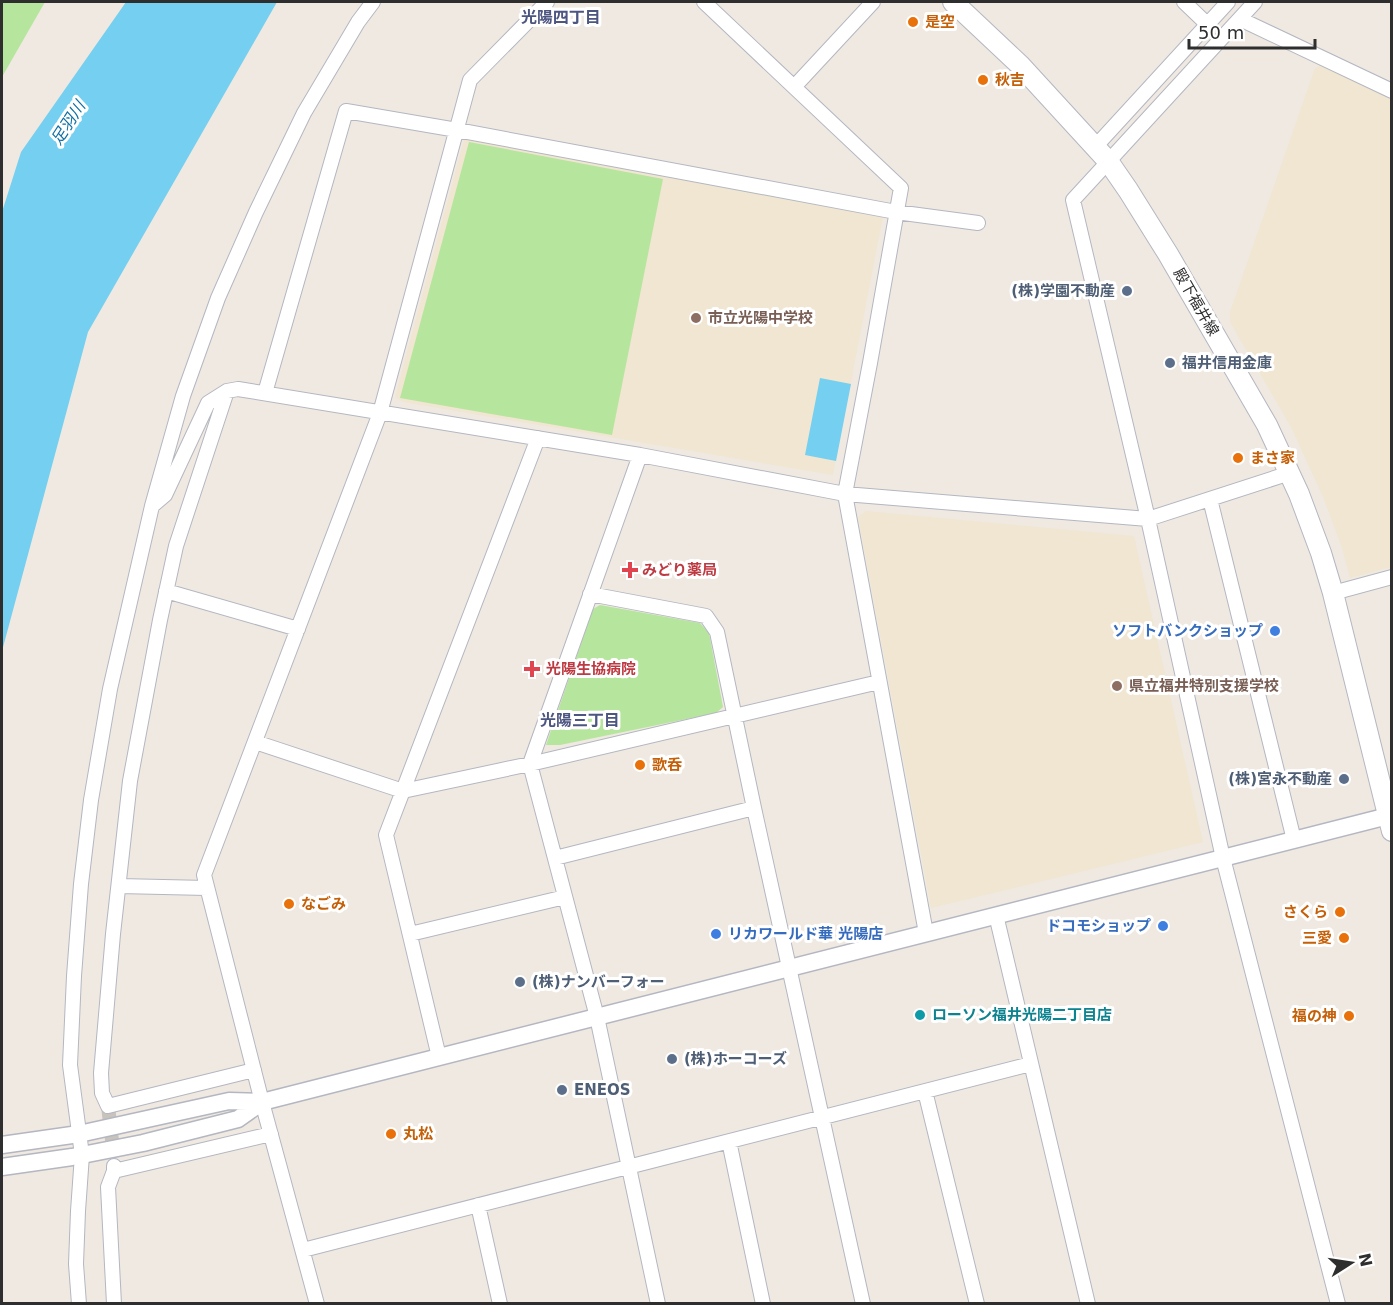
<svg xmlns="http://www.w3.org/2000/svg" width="1393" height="1305" viewBox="0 0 1393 1305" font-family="'DejaVu Sans','Noto Sans JP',sans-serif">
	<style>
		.education { fill: #f0e6d1 }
		.green { fill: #b6e59e }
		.water { fill: #75cff0 }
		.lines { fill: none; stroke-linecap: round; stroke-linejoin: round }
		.minor-tunnel { stroke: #c8c4bd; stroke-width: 14; stroke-dasharray: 14 7; stroke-linecap: butt }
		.minor-casing { stroke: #b4b7c1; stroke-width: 16 }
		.tertiary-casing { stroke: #b4b7c1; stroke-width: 19 }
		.secondary-casing { stroke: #b4b7c1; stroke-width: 22 }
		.minor { stroke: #fff; stroke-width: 14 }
		.tertiary { stroke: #fff; stroke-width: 16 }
		.secondary { stroke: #fff; stroke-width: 20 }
		.food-dot { fill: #e8710a; stroke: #fff; stroke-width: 2 }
		.service-dot { fill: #5c6f8a; stroke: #fff; stroke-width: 2 }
		.education-dot { fill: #8d6e63; stroke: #fff; stroke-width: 2 }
		.health-dot { fill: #e0444e; stroke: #fff; stroke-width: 2 }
		.shop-dot { fill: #3f7fe0; stroke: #fff; stroke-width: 2 }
		.culture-dot { fill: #0f9aa8; stroke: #fff; stroke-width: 2 }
		.labels { text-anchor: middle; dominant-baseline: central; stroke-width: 6; stroke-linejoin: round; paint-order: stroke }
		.food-label { font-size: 15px; font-weight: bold; fill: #c56008; stroke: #fff; text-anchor: start }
		.service-label { font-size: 15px; font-weight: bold; fill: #4e5e75; stroke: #fff; text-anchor: start }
		.street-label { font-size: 15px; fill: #2e2e2e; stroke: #fff }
		.education-label { font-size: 15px; font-weight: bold; fill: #785e54; stroke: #fff; text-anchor: start }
		.health-label { font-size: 15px; font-weight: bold; fill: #be3a42; stroke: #fff; text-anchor: start }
		.shop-label { font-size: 15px; font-weight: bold; fill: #366cbe; stroke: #fff; text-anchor: end }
		.culture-label { font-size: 15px; font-weight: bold; fill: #0d838f; stroke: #fff; text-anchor: start }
		.neighbourhood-label { font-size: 16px; font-weight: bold; fill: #4d5680; stroke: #fff }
		.water-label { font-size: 16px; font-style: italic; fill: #0d6fa3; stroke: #fff }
	</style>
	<rect width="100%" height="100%" fill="#efe9e1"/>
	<path class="education" d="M1323 64 1391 97V567L1350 578 1342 548 1324 499 1291 427 1230 322V312L1315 68Z
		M473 138 883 216 833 475 403 402 395 397 464 140Z
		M866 511 1134 536 1203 842 931 908 858 517Z"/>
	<path class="green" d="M2 2H45L2 77Z
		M469 142 663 179 612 435 400 398Z
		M600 605 700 623 709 633 723 707 716 713 560 745H546L593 609Z"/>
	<path class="water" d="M126 2H277L88 332 2 651V212L21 152Z
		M820 378 851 384 836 461 805 455Z"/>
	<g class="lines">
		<path class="minor-tunnel" d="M108 1106 114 1157"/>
		<defs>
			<path id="minor" d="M704 2 901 188 870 363 845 494 926 933
				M1184 2 1207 24
				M1255 2 1073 200 1148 519 1223 858 1338 1304
				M1240 19 1392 91
				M794 87 873 2
				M1095 147 1228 2
				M227 391 176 546 160 620 130 781 113 934 101 1073 102 1093 108 1106 254 1070
				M265 393 346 111 457 130 896 212 978 223
				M640 455 530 764 597 1017 658 1304
				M1210 499 1294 840
				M152 506 165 495 208 403 227 391 238 389 640 455 845 494 1148 519 1290 473
				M166 591 298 629
				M1333 593 1392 577
				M590 594 706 616 717 632 754 808 863 1304
				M255 742 403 791 530 764 879 682
				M555 858 754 808
				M119 886 207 888
				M996 915 1088 1304
				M410 934 565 897
				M439 1057 386 835 538 438
				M925 1091 977 1304
				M729 1141 763 1304
				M114 1166V1171L108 1187 114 1304
				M114 1171 271 1134
				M478 1205 500 1304
				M303 1250 1031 1064
				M79 1304 76 1264 78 1211 82 1155 70 1065 74 976 81 884 91 800 110 689 152 506 183 396 218 298 256 212 304 113 358 22 373 2
				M317 1304 262 1102 204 875 380 413 470 80 547 2"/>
			<path id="tertiary" d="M2 1145 79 1134 229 1101 262 1102 1392 815
				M2 1167 72 1157 143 1143 238 1119 262 1102"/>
			<path id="secondary" d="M953 2 1020 65 1108 161 1128 190 1168 254 1267 425 1299 494 1321 553 1333 593 1392 831"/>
		</defs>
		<use href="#minor" class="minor-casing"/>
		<use href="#tertiary" class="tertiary-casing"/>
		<use href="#secondary" class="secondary-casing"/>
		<use href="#minor" class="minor"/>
		<use href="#tertiary" class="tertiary"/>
		<use href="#secondary" class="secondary"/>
	</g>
	<g class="food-dot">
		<circle cx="913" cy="22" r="6"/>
		<circle cx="983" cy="80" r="6"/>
		<circle cx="1238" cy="458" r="6"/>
		<circle cx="640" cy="765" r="6"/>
		<circle cx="289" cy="904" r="6"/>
		<circle cx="1340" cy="912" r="6"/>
		<circle cx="1344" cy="938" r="6"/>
		<circle cx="1349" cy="1016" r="6"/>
		<circle cx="391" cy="1134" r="6"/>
	</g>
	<g class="service-dot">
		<circle cx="1127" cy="291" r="6"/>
		<circle cx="1170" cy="363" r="6"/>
		<circle cx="1344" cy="779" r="6"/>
		<circle cx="520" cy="982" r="6"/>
		<circle cx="672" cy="1059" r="6"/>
		<circle cx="562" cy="1090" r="6"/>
	</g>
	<g class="education-dot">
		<circle cx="696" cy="318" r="6"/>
		<circle cx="1117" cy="686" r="6"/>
	</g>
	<g class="health-dot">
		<path d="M627 561h6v6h6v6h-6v6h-6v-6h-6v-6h6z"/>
		<path d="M529 660h6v6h6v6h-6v6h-6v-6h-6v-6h6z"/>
	</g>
	<g class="shop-dot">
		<circle cx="1275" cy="631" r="6"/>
		<circle cx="1163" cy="926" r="6"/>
		<circle cx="716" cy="934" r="6"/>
	</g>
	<circle class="culture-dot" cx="920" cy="1015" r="6"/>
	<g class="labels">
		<g class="food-label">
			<text x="925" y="22">是空</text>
			<text x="995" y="80">秋吉</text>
			<text x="1250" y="458">まさ家</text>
			<text x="652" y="765">歌呑</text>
			<text x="301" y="904">なごみ</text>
			<text x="1328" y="912" text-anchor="end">さくら</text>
			<text x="1332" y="938" text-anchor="end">三愛</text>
			<text x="1337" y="1016" text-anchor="end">福の神</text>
			<text x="403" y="1134">丸松</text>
		</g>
		<g class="service-label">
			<text x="1115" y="291" text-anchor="end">(株)学園不動産</text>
			<text x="1182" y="363">福井信用金庫</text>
			<text x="1332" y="779" text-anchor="end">(株)宮永不動産</text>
			<text x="532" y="982">(株)ナンバーフォー</text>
			<text x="684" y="1059">(株)ホーコーズ</text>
			<text x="574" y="1090">ENEOS</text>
		</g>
		<g class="street-label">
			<text transform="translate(1196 302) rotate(60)">殿下福井線</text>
		</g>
		<g class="education-label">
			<text x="708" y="318">市立光陽中学校</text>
			<text x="1129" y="686">県立福井特別支援学校</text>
		</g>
		<g class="health-label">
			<text x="642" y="570">みどり薬局</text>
			<text x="546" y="669">光陽生協病院</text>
		</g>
		<g class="shop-label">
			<text x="1263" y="631">ソフトバンクショップ</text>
			<text x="1151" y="926">ドコモショップ</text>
			<text x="728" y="934" text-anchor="start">リカワールド華 光陽店</text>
		</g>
		<g class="culture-label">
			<text x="932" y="1015">ローソン福井光陽二丁目店</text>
		</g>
		<g class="neighbourhood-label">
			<text x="561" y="17">光陽四丁目</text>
			<text x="580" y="720">光陽三丁目</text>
		</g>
		<g class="water-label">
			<text transform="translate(68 123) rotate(-57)">足羽川</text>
		</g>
	</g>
	<rect width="1393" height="1305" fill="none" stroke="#2e2e2e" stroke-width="6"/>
	<g transform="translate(1351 1263) rotate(78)" stroke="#ffffff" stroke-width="4.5" paint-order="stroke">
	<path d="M0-4.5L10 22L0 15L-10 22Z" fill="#2e2e2e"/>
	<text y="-9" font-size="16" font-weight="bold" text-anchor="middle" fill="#2e2e2e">N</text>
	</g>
	<path d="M1189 39v9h126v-9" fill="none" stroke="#2e2e2e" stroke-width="3"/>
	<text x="1198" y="39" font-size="18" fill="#2e2e2e" stroke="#ffffff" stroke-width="4.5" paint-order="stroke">50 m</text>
</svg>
